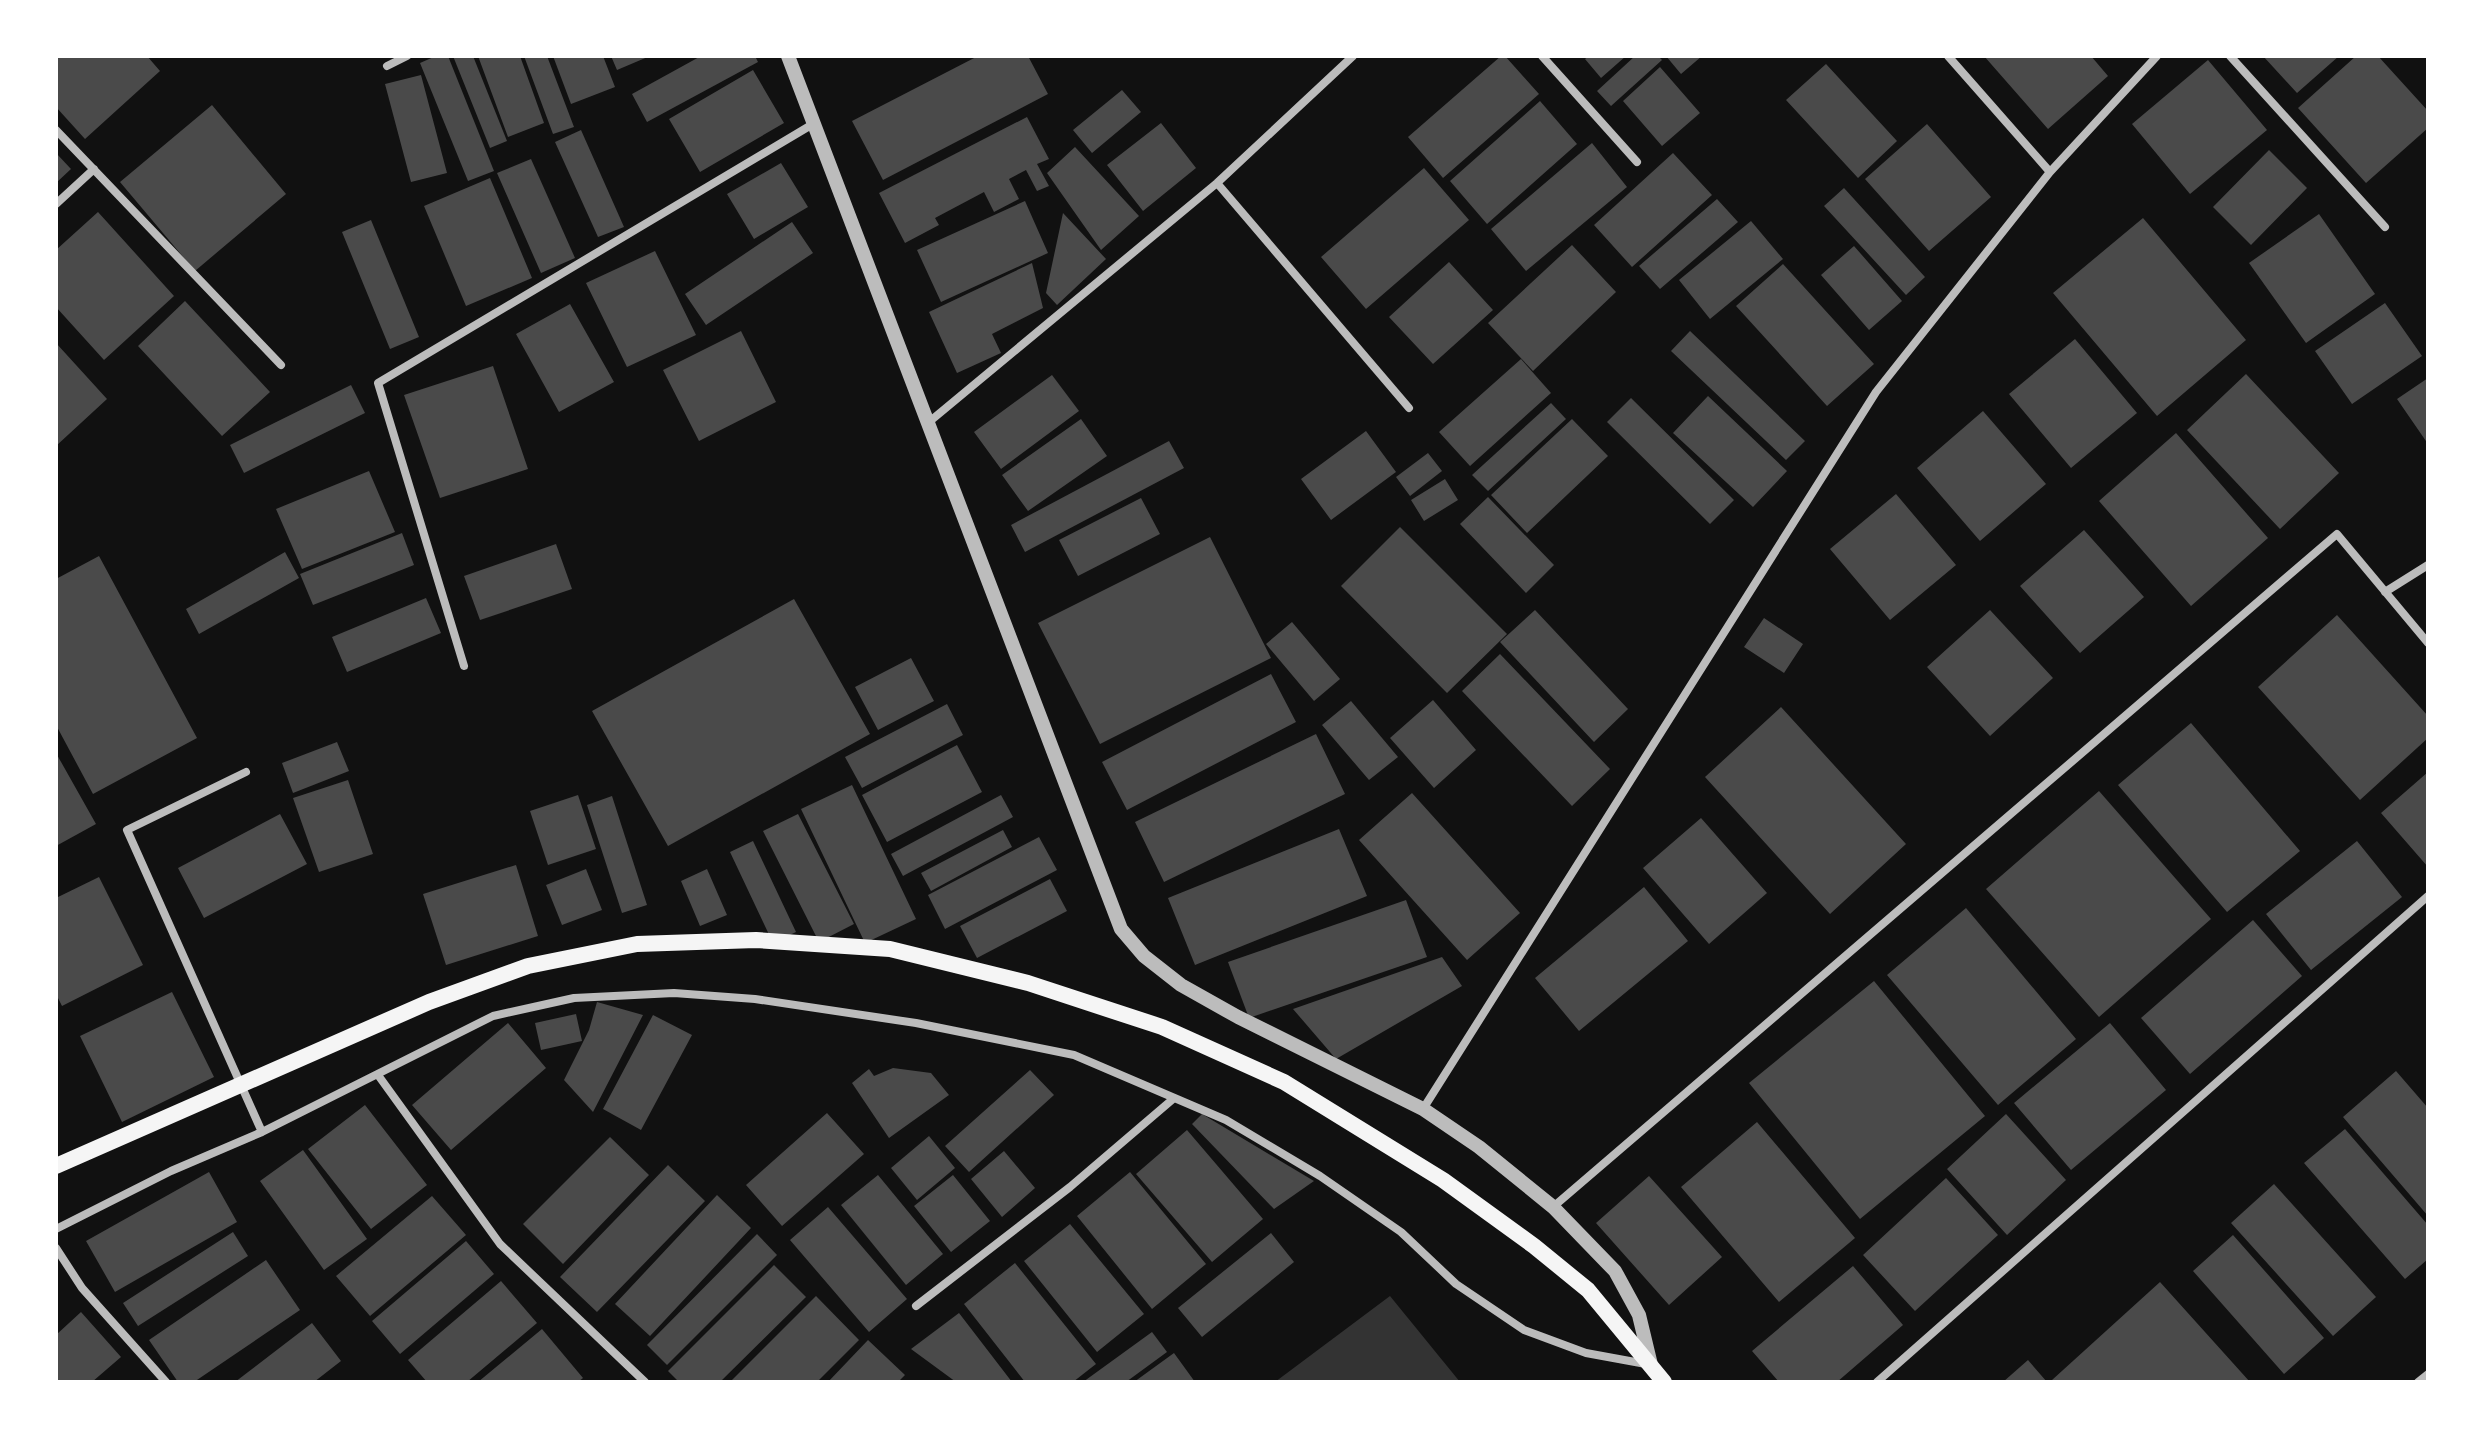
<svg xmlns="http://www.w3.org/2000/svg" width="2484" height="1438" viewBox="0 0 2484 1438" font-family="'Crimson Pro',serif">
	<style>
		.water { fill: #333 }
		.building { fill: #4a4a4a }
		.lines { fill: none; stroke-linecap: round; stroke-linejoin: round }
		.minor { stroke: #bcbcbc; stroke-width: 8 }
		.tertiary { stroke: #bcbcbc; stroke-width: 14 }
		.secondary { stroke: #f5f5f5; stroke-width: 16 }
	</style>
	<rect width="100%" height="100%" fill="#111"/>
	<path class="water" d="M1390 1296 1460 1382H1275Z"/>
	<path class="building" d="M56 56H147L160 71 85 139 56 107Z
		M436 56H448L494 171 468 181 420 63Z
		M453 56H473L507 141 490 148Z
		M478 56H520L544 123 508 137Z
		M524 56H547L574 127 553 134Z
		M553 56H603L615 87 571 104Z
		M611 56H650L617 70Z
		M701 56H755L758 62 647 122 632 94Z
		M978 56H1028L1048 94 883 180 852 121Z
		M1501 56H1505L1539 94 1443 178 1408 137Z
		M1589 56H1626L1601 78 1585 59Z
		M1635 56H1658L1662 60 1611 106 1597 91Z
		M1666 56H1702L1681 74Z
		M1984 56H2091L2108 76 2048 129Z
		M2263 56H2339L2297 93Z
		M2356 56H2378L2428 111V128L2366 183 2298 108Z
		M2208 60 2267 130 2190 194 2132 124Z
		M1826 64 1897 141 1858 178 1786 100Z
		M1660 67 1700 113 1662 146 1623 101Z
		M753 70 784 123 700 172 669 119Z
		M421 75 447 173 411 182 385 84Z
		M1122 90 1141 112 1092 153 1073 130Z
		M1540 101 1577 144 1487 224 1450 181Z
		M212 105 286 194 195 271 120 182Z
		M1027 117 1049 159 1037 164 1049 186 1037 191 1026 170 1009 179 1019 199 994 212 984 192 935 218 939 225 905 243 879 193Z
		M1161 123 1196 168 1143 211 1107 165Z
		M1927 124 1991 197 1929 251 1865 179Z
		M581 130 624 227 598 237 555 142Z
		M1592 143 1627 187 1526 271 1491 229Z
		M1075 147 1139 216 1101 250 1047 173Z
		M2269 150 2307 188 2251 245 2213 207Z
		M56 153 71 169 56 183Z
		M1673 153 1712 195 1632 267 1594 225Z
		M531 159 575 258 541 273 497 173Z
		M781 163 808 207 754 239 727 194Z
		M1424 168 1469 220 1366 309 1321 257Z
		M490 178 532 278 466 306 424 206Z
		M1844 188 1925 277 1906 295 1824 206Z
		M1717 199 1738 222 1660 289 1639 266Z
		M1025 201 1048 253 941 302 917 250Z
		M98 212 174 296 104 360 56 307V250Z
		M1063 213 1106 259 1057 305 1046 293Z
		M2319 214 2375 294 2306 343 2249 263Z
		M2143 218 2246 340 2157 416 2053 293Z
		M371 220 419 337 390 349 342 232Z
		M1751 221 1783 259 1710 319 1679 280Z
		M792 222 813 253 706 325 685 294Z
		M1572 245 1616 292 1533 371 1488 323Z
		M1854 246 1902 301 1869 330 1821 275Z
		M655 251 696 335 627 367 586 283Z
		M1449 262 1493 310 1433 364 1389 317Z
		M1032 263 1043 308 992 334 1001 353 957 373 929 312Z
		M1783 264 1874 364 1827 406 1736 306Z
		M185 301 270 392 222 436 138 346Z
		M2385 303 2422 356 2352 404 2315 351Z
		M570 304 614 382 559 412 516 334Z
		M741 331 776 402 699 441 663 370Z
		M1690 331 1805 441 1786 460 1671 351Z
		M2075 339 2137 413 2071 468 2009 394Z
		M56 343 107 399 56 446Z
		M1521 359 1551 393 1470 466 1439 432Z
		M493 366 528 469 440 498 404 395Z
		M2246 374 2339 473 2280 529 2187 430Z
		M1052 375 1079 411 1001 469 974 432Z
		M2428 378V444L2397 399Z
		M351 385 365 413 244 473 230 445Z
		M1708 396 1787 471 1753 507 1673 433Z
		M1631 398 1734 500 1710 524 1607 422Z
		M1551 403 1566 419 1488 491 1472 475Z
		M1983 411 2046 484 1980 541 1917 468Z
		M1081 419 1107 456 1028 511 1002 475Z
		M1572 419 1608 456 1527 533 1491 495Z
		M1366 431 1396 472 1331 520 1301 479Z
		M2176 433 2268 538 2191 606 2099 501Z
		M1169 441 1184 468 1025 552 1011 525Z
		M1428 453 1442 471 1410 496 1396 477Z
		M369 471 395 532 302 569 276 509Z
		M1445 479 1458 500 1424 521 1411 500Z
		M1896 494 1956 565 1890 620 1830 549Z
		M1488 497 1554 565 1526 593 1460 524Z
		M1141 498 1160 534 1078 576 1059 540Z
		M1400 527 1507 634 1447 693 1341 586Z
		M2084 530 2144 597 2080 653 2020 586Z
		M402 533 414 565 313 605 300 574Z
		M1210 537 1271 658 1100 744 1038 623Z
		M556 544 572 589 480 620 464 576Z
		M285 552 299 578 199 634 186 609Z
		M99 556 197 738 93 794 56 725V579Z
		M426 598 441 633 347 672 332 637Z
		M794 599 870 734 668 846 592 711Z
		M1535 610 1628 709 1594 742 1500 642Z
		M1990 610 2053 678 1990 736 1927 667Z
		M2337 615 2428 716V738L2360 800 2258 687Z
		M1764 618 1803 644 1784 673 1744 647Z
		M1292 622 1340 679 1314 701 1266 644Z
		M1500 654 1610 769 1572 806 1462 691Z
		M911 658 934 701 878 730 855 687Z
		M1271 674 1296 722 1127 810 1102 762Z
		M1433 700 1476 750 1434 788 1390 738Z
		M1351 701 1398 757 1369 780 1322 725Z
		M947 704 963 735 862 788 845 757Z
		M1781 707 1906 844 1830 914 1705 777Z
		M2191 723 2300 851 2227 912 2118 785Z
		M1316 734 1345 794 1164 882 1135 822Z
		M337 742 349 771 293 793 282 763Z
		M957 745 982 792 887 842 862 795Z
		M56 753 96 824 56 846Z
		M2428 772V867L2381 813Z
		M348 780 373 854 319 872 293 798Z
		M852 785 916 919 865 943 801 809Z
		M2099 791 2211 919 2099 1017 1986 889Z
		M1412 793 1520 913 1467 960 1359 840Z
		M578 795 596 849 548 865 530 811Z
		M1001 795 1013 817 903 876 891 854Z
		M612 796 647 905 622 913 587 805Z
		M280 814 307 864 204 918 178 868Z
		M798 814 854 924 819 942 763 831Z
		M1701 818 1767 893 1709 944 1643 868Z
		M1339 829 1367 896 1195 965 1168 898Z
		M1003 830 1012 847 931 891 921 873Z
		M1039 837 1057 870 945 929 928 895Z
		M753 841 796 932 773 943 730 852Z
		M2357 841 2402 897 2311 970 2266 914Z
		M516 865 538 936 446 965 423 894Z
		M586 869 602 910 562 925 546 885Z
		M707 869 727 915 700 926 681 881Z
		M99 877 143 965 62 1006 56 994V898Z
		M1050 879 1067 911 977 958 960 926Z
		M1644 887 1688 941 1579 1031 1535 978Z
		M1406 900 1427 957 1249 1018 1228 962Z
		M1966 908 2076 1039 1998 1105 1887 975Z
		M2253 920 2302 976 2190 1074 2141 1018Z
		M1442 957 1462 986 1336 1059 1293 1009Z
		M1874 981 1985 1116 1860 1219 1749 1083Z
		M172 992 214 1077 122 1122 80 1036Z
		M597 1002 643 1015 593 1112 564 1080 589 1030Z
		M576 1014 582 1041 541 1050 535 1023Z
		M653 1015 692 1035 641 1130 603 1109Z
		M508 1023 546 1068 451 1150 412 1105Z
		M2110 1023 2166 1090 2071 1170 2014 1103Z
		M893 1068 931 1073 949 1095 889 1138 852 1083 869 1069 874 1076Z
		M1030 1070 1054 1095 969 1172 945 1146Z
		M2396 1071 2428 1108V1216L2343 1117Z
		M365 1105 427 1185 371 1229 308 1149Z
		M827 1113 864 1154 782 1226 746 1185Z
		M1202 1114 1314 1181 1274 1209 1192 1124Z
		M2006 1114 2066 1180 2007 1235 1947 1169Z
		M1757 1122 1855 1238 1779 1302 1681 1187Z
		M2345 1129 2428 1225V1259L2405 1279 2304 1163Z
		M1187 1130 1263 1219 1212 1262 1136 1174Z
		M929 1136 955 1168 917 1200 891 1168Z
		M610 1137 649 1175 563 1264 523 1224Z
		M303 1150 367 1239 324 1270 260 1181Z
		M1004 1151 1035 1188 1002 1217 971 1179Z
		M668 1165 705 1201 597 1312 560 1277Z
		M209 1172 237 1222 115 1292 86 1241Z
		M1130 1172 1206 1264 1152 1309 1077 1216Z
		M878 1175 943 1254 906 1285 841 1205Z
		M953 1175 990 1221 951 1252 914 1206Z
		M1649 1176 1722 1257 1669 1305 1596 1223Z
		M1946 1178 1998 1235 1915 1311 1863 1255Z
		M2274 1184 2376 1297 2333 1336 2231 1223Z
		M717 1195 751 1228 650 1336 615 1304Z
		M432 1196 466 1235 370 1316 336 1276Z
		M828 1207 907 1299 869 1332 790 1240Z
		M1070 1224 1144 1314 1097 1352 1024 1261Z
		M233 1232 248 1256 138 1326 123 1303Z
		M1271 1233 1294 1262 1202 1337 1178 1308Z
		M757 1234 777 1255 667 1365 647 1345Z
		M2233 1235 2324 1338 2284 1374 2193 1271Z
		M466 1241 494 1274 400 1354 372 1321Z
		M266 1260 300 1310 194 1382H178L149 1340Z
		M1015 1263 1096 1364 1073 1382H1025L964 1304Z
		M774 1265 806 1297 720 1382H679L668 1371Z
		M1853 1266 1903 1325 1837 1382H1779L1752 1351Z
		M501 1281 537 1323 467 1382H427L408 1360Z
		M2160 1282 2250 1382H2054L2052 1380Z
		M816 1296 859 1340 817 1382H730Z
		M81 1312 121 1357 92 1382H56V1335Z
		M959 1313 1012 1382H956L911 1349Z
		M312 1323 341 1361 314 1382H235Z
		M542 1329 583 1378 578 1382H478Z
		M1152 1332 1167 1352 1126 1382H1083Z
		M868 1340 905 1375 898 1382H828Z
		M1174 1353 1195 1382H1134Z
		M2028 1360 2047 1382H2003Z"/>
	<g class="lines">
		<path class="minor" d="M1542 56 1637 162
			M1948 56 2050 172
			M2230 56 2385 227
			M387 66 407 56
			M56 130 281 365
			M1217 183 1409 408
			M56 204 94 169
			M929 422 1217 183 1353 56
			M2385 592 2428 565
			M464 666 378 383 813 124
			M246 772 127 830 262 1132
			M378 1075 500 1244 645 1382
			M1423 1109 1876 392 2050 172 2157 56
			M1553 1207 2337 534 2428 643
			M56 1229 171 1171 262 1132 493 1016 574 998 674 993 755 999 916 1023 1074 1055 1226 1120 1320 1176 1401 1232 1456 1284 1524 1330 1586 1353 1646 1364
			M56 1248 82 1288 166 1382
			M916 1306 1070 1187 1173 1099
			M1877 1382 2428 896
			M2418 1382 2428 1374"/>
		<path class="tertiary" d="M788 56 1121 929 1144 956 1181 985 1238 1017 1423 1109 1479 1147 1553 1207 1615 1271 1639 1315 1651 1365"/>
		<path class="secondary" d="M56 1166 429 1002 528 966 637 944 756 940 890 949 1028 983 1162 1027 1284 1082 1443 1180 1534 1246 1588 1290 1664 1382"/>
	</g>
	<rect width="2484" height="1438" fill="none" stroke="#ffffff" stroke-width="116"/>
</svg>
